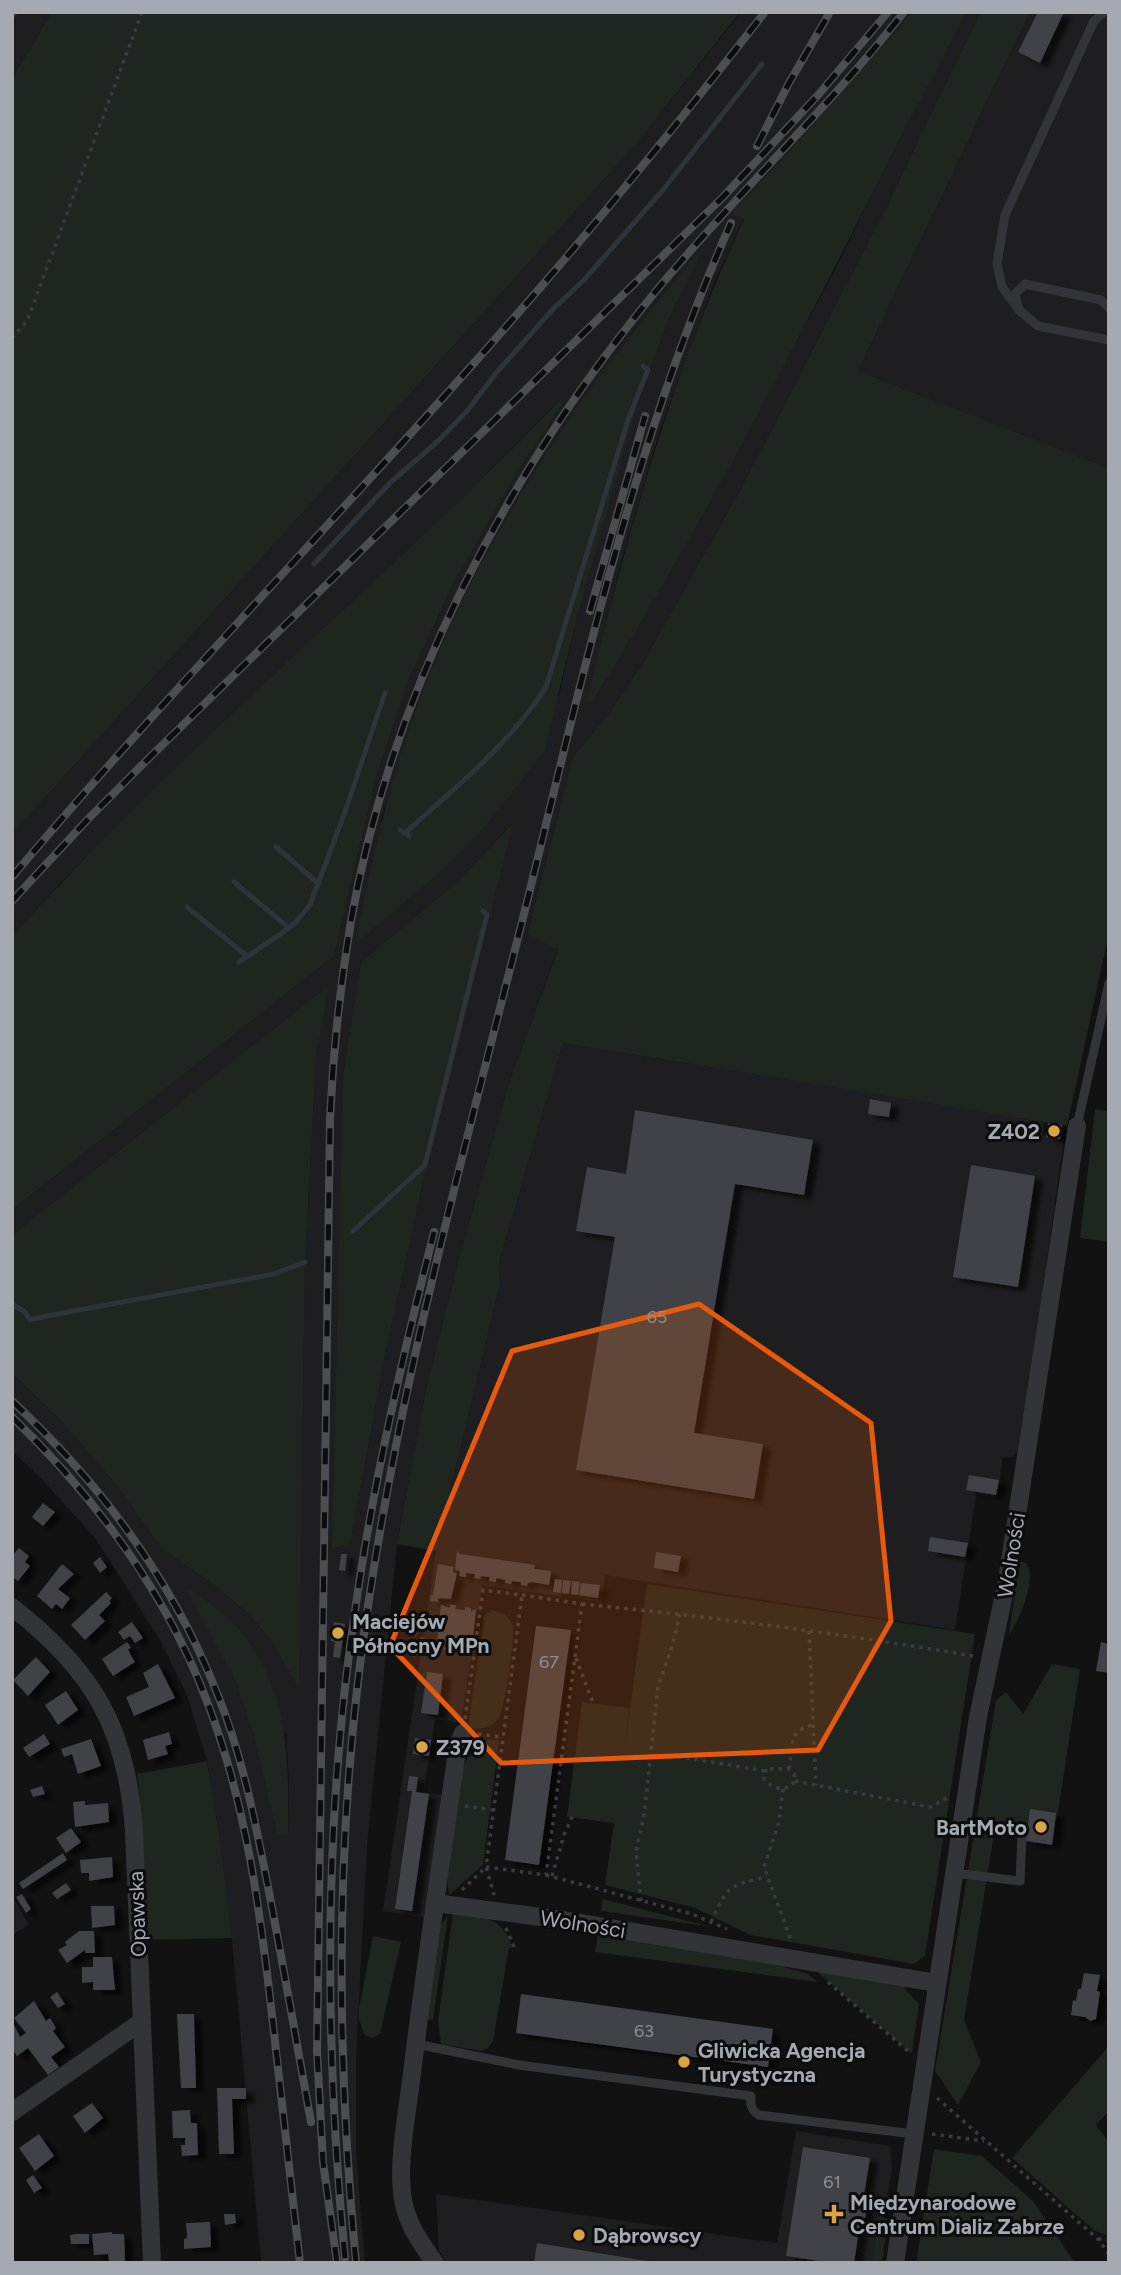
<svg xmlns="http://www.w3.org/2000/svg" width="1121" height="2275" viewBox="0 0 1121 2275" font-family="Figtree,sans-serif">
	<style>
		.built { fill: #1e1e20; fill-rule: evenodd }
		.green { fill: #1f251f }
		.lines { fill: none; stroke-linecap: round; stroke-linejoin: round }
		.stream { stroke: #2d343a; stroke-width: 5 }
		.building { fill: #414246; filter: url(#shadow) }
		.path { stroke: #3a3b3f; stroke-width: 3.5; stroke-dasharray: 3.5 5; stroke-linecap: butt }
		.service { stroke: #333438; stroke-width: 9 }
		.minor { stroke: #333438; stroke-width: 18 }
		.rail-casing { stroke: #4d4e52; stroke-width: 8 }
		.rail { stroke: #0d0d0e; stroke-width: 5; stroke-dasharray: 16; stroke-linecap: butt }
		.marked { fill: #e8590c; fill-opacity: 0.2; stroke: #e8590c; stroke-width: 5; stroke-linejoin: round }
		.poi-dot { fill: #d9a444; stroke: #0d0d0e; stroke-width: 2.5 }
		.labels { text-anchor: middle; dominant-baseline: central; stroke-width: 6; stroke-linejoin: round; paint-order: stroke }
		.number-label { font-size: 18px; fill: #8c8f97 }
		.poi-label { font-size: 21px; font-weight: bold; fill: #a5a9b2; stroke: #0d0d0e; text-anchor: start }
		.street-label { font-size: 21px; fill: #a5a9b2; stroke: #0d0d0e }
	</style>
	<defs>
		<filter id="shadow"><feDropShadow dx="8" dy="4.5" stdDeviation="2" flood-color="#0009"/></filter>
	</defs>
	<rect width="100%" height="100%" fill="#121213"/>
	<path class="built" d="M12 12H52L12 79Z
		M741 12H912L790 150 730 212 744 218 714 283 659 433 620 566 588 700 788 357 839 262 878 181 966 12H980L886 208 739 492 640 668 606 717 573 758 527 933 558 949 509 1082 459 1258 426 1389 397 1544 367 1846 356 2056V2152L365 2263H261L232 1938 220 1839 207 1761 187 1695 159 1638 95 1538 39 1476 12 1451V1373L59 1419 112 1480 163 1550 209 1581 249 1614 273 1643 298 1687 305 1262 316 1059 327 987 12 1235V1210L334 956 376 777 410 676 455 581 512 481 564 401 561 399 439 522 166 778 62 881 12 937V834L639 141ZM701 251 669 319 637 406 576 622 559 695 380 823 420 698 444 639 506 520 546 455 632 333ZM512 824 427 1164 384 1361 350 1545 333 1548 343 1074 361 962 459 880ZM188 1588 286 1734 289 1779 288 1835H279L254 1737 236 1683Z
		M1030 12H1109V468L858 371Z
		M563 1043 1044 1122 1042 1135 1064 1139 1020 1449 1013 1457H1003L997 1497 976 1495 955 1630 605 1575 601 1602 482 1585 461 1723 435 1719 424 1792 446 1796 428 1918 383 1911 436 1551 500 1284 499 1263Z
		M12 1896 29 1925 12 1935Z
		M796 2131 890 2146 892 2168 877 2263H447L439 2251 436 2194 777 2243Z"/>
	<path class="green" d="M52 12H740L639 141 12 834V79Z
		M912 12H966C938 69 906 125 878 182 789 359 697 534 592 702L587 700C628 531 671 376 744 219L730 213 790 150Z
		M980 12H1030L858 371 1109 468V933L1067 1126 563 1043 499 1263 500 1284 436 1551 397 1544 426 1389 459 1258 509 1082 558 950 527 934 573 757 606 717 640 668 739 492 886 208Z
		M703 248 669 319 637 406 576 622 544 752 481 831 443 870 356 943C372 859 390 778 420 698 483 532 587 381 703 248Z
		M561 399 564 401 512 481 455 581 410 676 376 777 334 956 12 1210V937C182 745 384 584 561 399Z
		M513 823 427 1164 384 1361 350 1545 332 1548 343 1074 361 962 459 880Z
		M328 986 316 1059 305 1262 299 1689 273 1643 249 1614 209 1581 163 1550 112 1480 59 1419 12 1373V1235Z
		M1095 1109 1109 1111V1242L1080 1238Z
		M1019 1560 1027 1564C1037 1582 1019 1619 1009 1635Z
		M647 1584 975 1634 925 1956 914 1964 750 1935 695 1908 605 1885 614 1823 567 1817 582 1702 629 1708 625 1745Z
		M186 1587C204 1599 222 1611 237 1627 290 1688 289 1759 288 1835H278L254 1737 236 1683Z
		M492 1610 504 1614C508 1618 512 1622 513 1627 515 1639 505 1710 498 1719 491 1729 479 1729 468 1728L484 1616Z
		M1052 1664 1080 1669 1053 1844 994 1834 964 2020 981 2062 958 2105 935 2071 996 1700 1006 1692 1023 1714Z
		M499 1740 483 1865 449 1895 447 1878 464 1765C471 1749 481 1738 499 1740Z
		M207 1761 220 1839 232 1938 145 1940 141 1809 137 1774Z
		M603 1899 712 1927 601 1911Z
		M453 1913C481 1916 504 1916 512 1948H509L493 2041 487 2049 481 2051 441 2044 438 2021Z
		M448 1915 433 2020 426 2019 439 1927Z
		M598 1935 760 1960 808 1974 817 1982 595 1952Z
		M373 1936 401 1942 380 2034 373 2038 365 2035 359 2020V2008Z
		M815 1970 905 1985V1989L919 2004 912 2052 911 2053Z
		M1109 2046V2111L1096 2125 1109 2143V2236L1095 2231 1012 2158Z
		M934 2149 982 2156 1034 2202 1075 2263H916Z
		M879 2218 888 2219 882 2263H872Z"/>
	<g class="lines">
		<path class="stream" d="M314 564 391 482 438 441 467 411 497 372 554 308 584 280 662 191 762 64
			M400 830 409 836
			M406 832C457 786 508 746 546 687L628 420 648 370 643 366
			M276 847 319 884
			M234 882 289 928
			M187 907 247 956
			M239 962 282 933 296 922 310 905 345 812 385 693
			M353 1231 425 1165 487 915 483 911
			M12 1304 25 1312 30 1320 47 1316 274 1274 305 1262"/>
	</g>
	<path class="building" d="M1038 12H1064L1040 63 1018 52Z
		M870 1099 891 1103 889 1117 868 1114Z
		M635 1110 813 1140 804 1195 735 1184 730 1214 694 1433 763 1444 754 1499 576 1470 615 1237 576 1231 587 1167 626 1174Z
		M1048 1123 1062 1125 1060 1139 1046 1137Z
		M971 1165 1035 1176 1018 1287 953 1277Z
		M969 1475 999 1480 996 1495 966 1490Z
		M43 1503 55 1512 43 1526 32 1517Z
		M930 1537 968 1543 965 1557 928 1551Z
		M19 1548 29 1556 25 1562 30 1566 18 1581 12 1577V1556Z
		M457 1551 460 1554 535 1565 534 1569 551 1571 549 1585 532 1582 528 1583 527 1586 521 1585V1582L512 1581 511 1584 505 1583V1580L496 1578V1582L489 1581 490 1577 481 1576 480 1579 474 1578 475 1574 466 1573V1577L459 1576 460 1571 455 1570Z
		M656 1552 681 1556 678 1572 654 1568Z
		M341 1554H347L345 1571 339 1570Z
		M100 1557 107 1567 100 1573 93 1563Z
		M62 1564 74 1574 58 1589 70 1598 62 1609 56 1604 52 1609 37 1596Z
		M438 1564 454 1567 453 1572 457 1573 451 1599 438 1598V1602L430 1601 431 1595H433Z
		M555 1579 562 1580 561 1593 553 1592Z
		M563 1580 571 1581 569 1594 562 1593Z
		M572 1581 580 1582 578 1595 571 1594Z
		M581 1583 600 1585 598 1598 579 1595Z
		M106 1592 112 1598 109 1601 111 1603 99 1615 105 1621 85 1640 71 1625Z
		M441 1605 450 1608V1605H456L455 1609 465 1610V1607L471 1608V1611L476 1609 472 1646H469V1643H466L465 1646 459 1645V1642L451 1641 450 1644 444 1643V1640L437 1641Z
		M132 1622 143 1638 135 1643 130 1636 124 1640 118 1632Z
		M334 1622 345 1624 340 1658 333 1657 335 1642 331 1641Z
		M536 1626 571 1630 539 1865 505 1860Z
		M127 1642 131 1648 128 1649 130 1654 135 1662 113 1676 102 1659Z
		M1101 1642 1109 1644V1673L1096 1671Z
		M36 1657 50 1672 28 1696 13 1680Z
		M158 1664 175 1698 134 1716 126 1697 149 1687 143 1673Z
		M427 1672 443 1674 438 1715 421 1713Z
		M66 1691 78 1710 58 1725 45 1705Z
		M169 1732 172 1744 165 1746 168 1754 148 1760 143 1740Z
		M44 1734 50 1744 29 1757 23 1748Z
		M415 1738 431 1740 429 1756 413 1754Z
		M91 1739 101 1766 78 1774 72 1754 64 1757 61 1749Z
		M409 1776 418 1777 416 1792 429 1794 412 1911 395 1909 412 1791H407Z
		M42 1786 45 1794 33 1797 30 1790Z
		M85 1801V1805L108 1803 109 1822 75 1827 73 1802Z
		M1030 1809 1056 1813 1052 1845 1026 1841Z
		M71 1828 81 1842 66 1853 56 1838Z
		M63 1853 67 1860 23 1889 19 1883Z
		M112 1857 113 1877 89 1881V1873H81L80 1860Z
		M66 1883 71 1890 57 1899 52 1893Z
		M22 1894 31 1909 26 1913 16 1897Z
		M91 1906H114L115 1925 92 1928Z
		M79 1931H94L95 1953H85V1950L67 1963 58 1950 67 1945 65 1942Z
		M93 1957H112L115 1990H93V1982L82 1983V1967H93Z
		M1084 1973 1100 1975 1097 1991 1100 1992 1096 2019 1090 2021 1085 2017 1071 2015 1073 2000 1076 2001 1078 1989H1081Z
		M57 1992 65 2004 58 2008 50 1997Z
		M521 1994 773 2029 768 2067 516 2033Z
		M34 2001 46 2021 50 2018 56 2028 53 2031 65 2047 51 2057 59 2067 48 2075 28 2048 17 2056 12 2049V2021L20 2037 26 2033 14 2018Z
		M177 2014H194L196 2088H181Z
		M217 2088H246V2099H232L234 2154H219Z
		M92 2103 103 2118 85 2133 73 2116Z
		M190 2110 191 2123H197L198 2155 182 2156 181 2145H185V2138H173L172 2111Z
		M39 2134 54 2156 35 2171 19 2148Z
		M803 2147 870 2158 862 2207 867 2208 865 2218 861 2217 854 2263H832L786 2256Z
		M33 2175 42 2188 34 2193 26 2180Z
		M224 2214H235L236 2223 225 2225Z
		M210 2222 211 2247 184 2249V2239L187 2238 186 2223Z
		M112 2232V2234H124L125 2261 109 2262 108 2254 94 2255 92 2234Z
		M76 2234H89V2244H71L70 2235Z
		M537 2243 647 2261V2263H534Z"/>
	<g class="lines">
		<path class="path" d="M12 338 27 321 142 12
			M522 1595 582 1604 546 1875 486 1867Z
			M582 1604C713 1617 844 1634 973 1656
			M381 1626 412 1631 432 1647 474 1652
			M809 1631 816 1785
			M576 1658 593 1703
			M465 1719 483 1590 522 1595
			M478 1734 503 1737
			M652 1757H681L765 1771
			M770 1769H789L794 1774 795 1781C786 1793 773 1789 764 1779L765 1771Z
			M789 1769 793 1737 803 1728 812 1725
			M795 1781 930 1807 949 1797
			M783 1789 779 1822 764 1867 792 1943
			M465 1806 494 1810
			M546 1875 692 1914 727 1929
			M552 1876 564 1835 572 1817
			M462 1890 486 1867 494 1895
			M641 1901 636 1851 644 1816 658 1687 673 1643 680 1614
			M711 1922C729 1885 727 1886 767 1877
			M506 1928 515 1949
			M828 1982 909 2052
			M937 2098 1098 2239 1109 2254
			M932 2134 984 2141
			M1098 2239 1109 2240"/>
		<path class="service" d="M12 13 13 12
			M1109 308 1101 300 1025 284 1015 294 1019 310 1038 326 1109 340
			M1019 310 1002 287 997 264 1005 215 1094 21 1104 12
			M1077 1126 1109 983
			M954 1873 1020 1881 1022 1835
			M416 2044 519 2065 751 2096C750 2105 751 2110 759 2115L914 2134"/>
		<path class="minor" d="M12 1607C93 1670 127 1728 134 1831L152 2263
			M435 1903 563 1920 937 1983
			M12 2112 141 2022
			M435 2263C419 2241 404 2219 402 2192 398 2156 409 2102 413 2065 426 1958 443 1851 458 1744L463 1733
			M895 2263 978 1717 1007 1580 1077 1126"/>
		<defs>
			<path id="rail" d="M757 146 789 83 830 12
				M590 611 645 416
				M12 877C171 689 343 513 505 328 595 226 681 120 765 12
				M12 901 90 817 146 761 723 197 819 94 888 12
				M12 1401C100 1483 173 1581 217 1693 243 1757 256 1825 269 1892 284 1969 297 2045 311 2122
				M12 1417C96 1498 167 1594 208 1704 246 1804 260 1909 272 2015 282 2097 290 2180 300 2263
				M345 2258C324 2040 323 1821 356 1604 374 1479 403 1355 434 1232
				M337 2263 323 2162 317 2051 330 1119C333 1052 340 986 351 921 392 689 508 471 656 291 735 195 827 110 904 12
				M356 2263C337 2063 335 1864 360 1665 392 1408 463 1157 526 906 583 675 634 441 731 223"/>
		</defs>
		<use href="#rail" class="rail-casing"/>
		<use href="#rail" class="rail"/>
	</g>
	<path class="marked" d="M699 1304 871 1423 891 1621 818 1750 501 1763 390 1646 512 1351Z"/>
	<g class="poi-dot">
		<circle cx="1054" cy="1131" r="7"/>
		<circle cx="338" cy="1633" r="7"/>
		<circle cx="422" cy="1747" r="7"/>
		<circle cx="1041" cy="1827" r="7"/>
		<circle cx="684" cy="2062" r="7"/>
		<path d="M830.5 2203.5h7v7h7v7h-7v7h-7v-7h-7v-7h7z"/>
		<circle cx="579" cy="2235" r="7"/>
	</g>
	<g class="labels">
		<g class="number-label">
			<text x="657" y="1317">65</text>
			<text x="549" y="1662">67</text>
			<text x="644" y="2031">63</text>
			<text x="832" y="2182">61</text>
		</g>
		<g class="poi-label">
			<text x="1040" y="1131" text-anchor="end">Z402</text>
			<text x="352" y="1621">Maciejów<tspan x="352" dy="24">Północny MPn</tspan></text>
			<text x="436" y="1747">Z379</text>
			<text x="1027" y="1827" text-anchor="end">BartMoto</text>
			<text x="698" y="2050">Gliwicka Agencja<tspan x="698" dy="24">Turystyczna</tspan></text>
			<text x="850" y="2202">Międzynarodowe<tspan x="850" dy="24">Centrum Dializ Zabrze</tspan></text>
			<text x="593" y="2235">Dąbrowscy</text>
		</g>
		<g class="street-label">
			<text transform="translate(1011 1555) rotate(-81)">Wolności</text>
			<text transform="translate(137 1914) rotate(-92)">Opawska</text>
			<text transform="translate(583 1924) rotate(9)">Wolności</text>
		</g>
	</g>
	<rect width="1121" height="2275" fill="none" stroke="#a5a9b2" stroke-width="28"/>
</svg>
